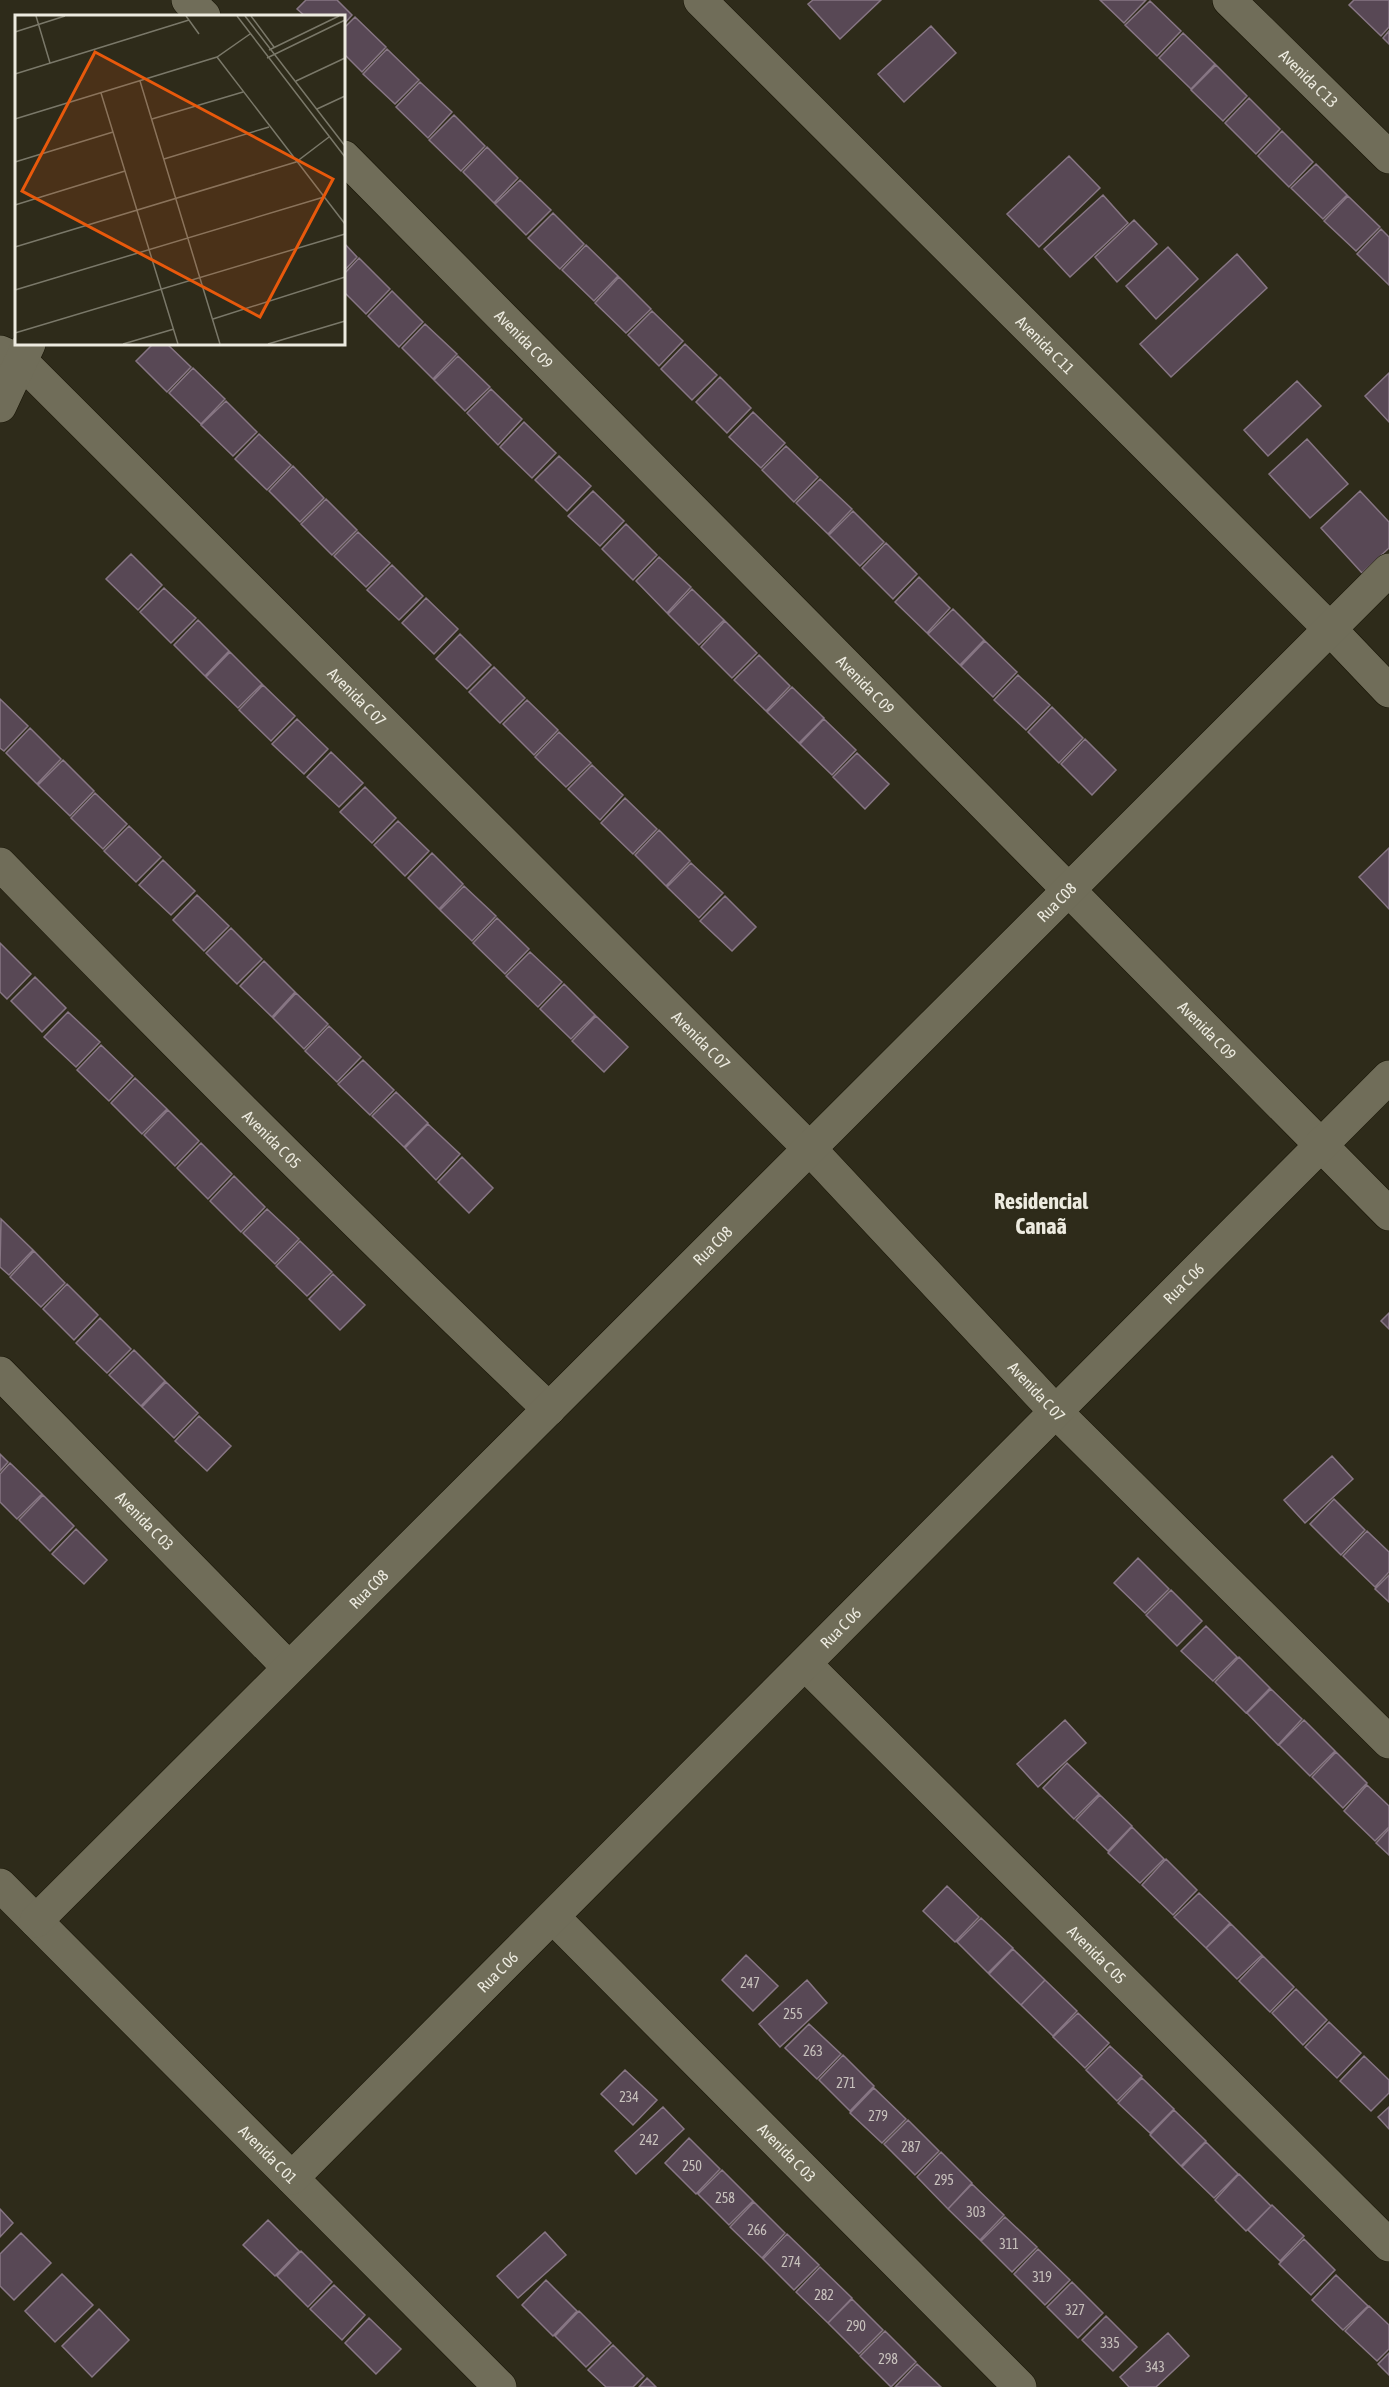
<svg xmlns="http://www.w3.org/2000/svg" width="1389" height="2387" viewBox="0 0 1389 2387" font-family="'Asap Condensed',sans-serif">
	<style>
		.building { fill: #584855; stroke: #877684; stroke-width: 1.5 }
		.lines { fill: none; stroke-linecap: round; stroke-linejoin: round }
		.minor-casing { stroke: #161304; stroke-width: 34 }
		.minor { stroke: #706d59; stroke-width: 33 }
		.labels { text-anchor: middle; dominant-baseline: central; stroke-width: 4.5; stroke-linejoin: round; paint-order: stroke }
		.number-label { font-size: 14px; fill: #c8c2bd }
		.street-label { font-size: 16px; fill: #edebe0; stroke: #2e2b1a }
		.district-label { font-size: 22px; font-weight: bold; fill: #edebe0; stroke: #2e2b1a }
		.inset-road { fill: none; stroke: #7a7869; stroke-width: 1.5 }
		.view { fill: #e8590c; fill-opacity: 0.15; stroke: #e8590c; stroke-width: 3 }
		.inset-edge { fill: none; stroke: #edebe0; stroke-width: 3 }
	</style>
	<rect width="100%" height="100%" fill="#2e2b1a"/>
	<path class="building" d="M306 0H337L352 15 344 24V16H305L297 9Z
		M813 0H881L840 39 808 4Z
		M1100 0H1146L1124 23Z
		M1354 0H1389V27L1381 36 1349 5Z
		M1150 1 1181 31 1157 56 1125 25Z
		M355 17 386 47 362 72 344 54V28Z
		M931 26 956 53 904 102 878 74Z
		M1389 31V44L1383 38Z
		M1183 33 1215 64 1191 89 1159 58Z
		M387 49 419 80 395 104 363 74Z
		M1216 65 1247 96 1223 121 1191 90Z
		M420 82 452 112 428 138 396 107Z
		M1249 98 1280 129 1256 154 1225 123Z
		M454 115 485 146 461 171 429 140Z
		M1282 131 1313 162 1289 187 1258 156Z
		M487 147 518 178 494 203 463 172Z
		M1069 156 1100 188 1039 247 1007 214Z
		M1316 164 1347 195 1323 219 1291 188Z
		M520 180 551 210 526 235 495 204Z
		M1103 195 1128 223 1070 277 1044 249Z
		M1348 196 1380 227 1356 251 1324 221Z
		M553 213 584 244 560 269 528 238Z
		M1134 220 1157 244 1117 282 1095 257Z
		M1381 229 1389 237V285L1357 254Z
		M344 243 357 257 344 271Z
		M586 245 618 276 594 301 562 270Z
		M1168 247 1198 279 1156 319 1126 286Z
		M1237 254 1267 288 1171 377 1140 344Z
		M359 258 390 289 366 314 344 292V274Z
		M619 277 651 309 626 333 595 303Z
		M392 291 423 322 399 347 368 316Z
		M652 311 683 341 659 366 628 335Z
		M425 324 457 354 433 379 402 348Z
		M153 344H167L191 367 167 392 136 361Z
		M685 344 717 375 692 400 661 369Z
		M458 356 490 387 465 411 434 380Z
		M193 368 225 399 201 424 169 393Z
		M1389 373V422L1365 396Z
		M720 377 751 408 727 433 696 402Z
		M1297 381 1321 406 1268 456 1244 430Z
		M491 389 522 419 498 445 467 413Z
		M226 401 257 432 233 456 201 425Z
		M753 412 785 443 761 468 729 437Z
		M524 422 556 453 532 478 500 447Z
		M259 434 291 465 267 490 235 459Z
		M1307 439 1348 484 1310 518 1269 474Z
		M786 446 818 477 794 502 762 470Z
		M559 456 591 486 567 511 535 480Z
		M293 466 324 498 300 522 269 491Z
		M820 479 852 509 828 534 796 503Z
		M593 491 624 521 600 546 568 516Z
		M1360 491 1389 522V548L1362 573 1321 528Z
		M326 499 357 530 332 555 301 524Z
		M853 511 884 542 860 566 829 535Z
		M626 524 657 555 633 580 602 549Z
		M358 532 390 563 366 587 334 556Z
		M886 543 917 574 893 599 862 568Z
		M131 554 162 585 138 610 106 579Z
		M659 557 691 587 667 613 636 581Z
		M392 565 423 596 399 620 367 590Z
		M919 577 950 608 927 633 895 602Z
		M164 588 196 618 171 643 140 612Z
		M692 589 724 620 699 645 668 614Z
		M426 598 458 629 434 654 402 623Z
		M953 609 984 640 960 665 928 634Z
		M198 620 229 651 205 676 174 645Z
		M725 621 757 653 732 678 701 647Z
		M460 634 491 665 467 689 436 659Z
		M985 641 1017 672 993 697 961 666Z
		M230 652 262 684 238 708 206 677Z
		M759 655 790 686 766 711 734 680Z
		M494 667 525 698 500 723 469 692Z
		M1018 675 1050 705 1026 730 994 700Z
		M263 685 295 716 271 741 239 710Z
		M792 687 824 718 799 743 767 712Z
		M0 699 28 726 4 751 0 748Z
		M527 700 558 730 534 755 503 724Z
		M1052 707 1083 738 1059 763 1028 732Z
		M297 719 328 749 304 774 272 744Z
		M824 719 856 750 832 775 800 744Z
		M30 728 61 759 37 784 6 753Z
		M559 732 591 763 566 787 535 757Z
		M1085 739 1116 770 1092 795 1061 764Z
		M331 752 363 783 339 807 307 777Z
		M857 753 889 784 865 809 833 777Z
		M63 760 94 791 70 816 38 785Z
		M592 765 623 795 600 820 568 789Z
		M365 787 396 818 372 843 340 812Z
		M95 793 127 824 103 849 71 818Z
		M625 798 657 829 633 854 601 823Z
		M398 821 429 851 405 876 374 845Z
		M129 826 161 857 136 882 104 851Z
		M659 830 690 861 666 886 635 855Z
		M1389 848V909L1359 877Z
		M432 853 463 884 439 909 408 878Z
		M163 860 195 891 171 915 139 885Z
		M691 863 723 893 699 918 667 887Z
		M464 886 496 916 472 941 440 910Z
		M197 895 229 926 204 951 173 920Z
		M725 896 756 927 732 951 700 921Z
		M497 918 529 949 505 974 473 943Z
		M231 928 262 959 237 984 206 953Z
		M0 943 31 974 7 999 0 992Z
		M530 952 562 982 538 1007 506 976Z
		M264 961 295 992 272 1017 240 986Z
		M35 977 66 1008 42 1032 11 1001Z
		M564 984 595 1015 571 1039 540 1009Z
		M296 993 328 1024 304 1049 273 1018Z
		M68 1012 100 1042 76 1067 44 1037Z
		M596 1016 628 1047 604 1072 572 1041Z
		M329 1026 361 1057 337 1082 305 1051Z
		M101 1045 133 1076 109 1101 77 1070Z
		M363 1060 394 1090 370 1115 338 1084Z
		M135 1078 167 1109 142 1134 111 1103Z
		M396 1092 428 1123 404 1147 372 1116Z
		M168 1110 199 1141 175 1166 144 1135Z
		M428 1124 460 1154 436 1180 405 1148Z
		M201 1143 232 1174 208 1199 177 1168Z
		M462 1157 493 1188 469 1213 438 1182Z
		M234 1176 265 1207 241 1232 210 1201Z
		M267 1209 299 1239 275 1264 243 1233Z
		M1 1219 33 1250 9 1275 0 1267Z
		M300 1241 332 1272 307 1296 276 1266Z
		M34 1251 65 1283 41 1307 10 1277Z
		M333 1274 365 1305 340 1330 309 1299Z
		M67 1284 98 1315 74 1340 43 1309Z
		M1389 1313V1329L1381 1321Z
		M100 1318 131 1349 107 1373 76 1343Z
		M134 1350 165 1381 141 1406 109 1375Z
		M166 1382 198 1413 174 1438 142 1407Z
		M199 1416 231 1446 207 1471 175 1441Z
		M0 1454 8 1462 0 1471Z
		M1332 1456 1353 1479 1305 1523 1284 1500Z
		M10 1463 42 1494 17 1519 0 1502V1474Z
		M43 1495 74 1526 50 1551 19 1520Z
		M1334 1499 1365 1530 1341 1555 1310 1524Z
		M76 1529 107 1560 84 1584 52 1554Z
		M1367 1531 1389 1552V1572L1375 1587 1343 1556Z
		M1138 1558 1169 1589 1145 1613 1114 1583Z
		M1389 1575V1602L1375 1589Z
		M1171 1590 1202 1621 1177 1646 1146 1615Z
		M1206 1626 1237 1657 1213 1681 1181 1651Z
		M1239 1657 1270 1688 1246 1713 1215 1682Z
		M1271 1689 1302 1719 1278 1745 1247 1713Z
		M1065 1720 1086 1743 1038 1787 1017 1764Z
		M1304 1720 1335 1751 1310 1776 1279 1745Z
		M1336 1752 1367 1783 1343 1808 1312 1777Z
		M1067 1763 1099 1794 1074 1819 1043 1788Z
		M1367 1785 1389 1806V1827L1375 1841 1344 1811Z
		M1100 1795 1132 1826 1108 1851 1076 1820Z
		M1132 1827 1164 1859 1140 1883 1108 1853Z
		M1389 1829V1855L1376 1843Z
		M1166 1859 1197 1890 1173 1915 1142 1885Z
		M947 1886 979 1917 955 1942 923 1911Z
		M1199 1893 1230 1923 1206 1948 1174 1917Z
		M981 1918 1013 1948 988 1973 957 1942Z
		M1231 1924 1262 1955 1237 1979 1206 1948Z
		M1013 1949 1045 1980 1021 2005 989 1974Z
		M746 1955 778 1986 753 2011 722 1980Z
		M1263 1956 1294 1987 1270 2012 1239 1981Z
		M807 1980 827 2003 780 2047 759 2024Z
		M1045 1980 1077 2011 1053 2036 1021 2005Z
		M1296 1989 1327 2020 1303 2045 1272 2013Z
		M1078 2013 1109 2043 1085 2068 1053 2037Z
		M1329 2022 1361 2053 1337 2078 1305 2047Z
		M809 2024 841 2054 817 2079 785 2048Z
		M1110 2046 1142 2076 1117 2101 1086 2070Z
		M843 2055 874 2086 850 2111 819 2080Z
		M1364 2056 1389 2080V2093L1371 2111 1340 2081Z
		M625 2070 657 2100 633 2125 601 2094Z
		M1142 2078 1174 2109 1150 2133 1118 2103Z
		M874 2088 906 2119 882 2143 850 2113Z
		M663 2107 684 2129 636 2174 615 2151Z
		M1389 2107V2129L1378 2117Z
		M1174 2110 1206 2141 1181 2166 1150 2135Z
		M908 2120 939 2151 915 2175 884 2144Z
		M689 2138 720 2169 696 2194 665 2163Z
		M1206 2142 1238 2174 1214 2198 1182 2167Z
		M941 2152 972 2183 948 2209 917 2177Z
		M722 2170 753 2201 729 2225 698 2194Z
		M1239 2174 1271 2206 1246 2231 1215 2200Z
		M972 2184 1004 2215 980 2240 948 2209Z
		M754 2202 785 2233 762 2258 730 2227Z
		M1272 2205 1304 2236 1280 2261 1248 2230Z
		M0 2209 13 2223 0 2237Z
		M1005 2217 1037 2247 1012 2272 981 2241Z
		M268 2220 299 2251 275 2276 243 2245Z
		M545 2232 566 2255 518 2298 497 2276Z
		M21 2233 51 2263 14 2300 0 2286V2254Z
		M787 2234 819 2265 794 2290 763 2259Z
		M1304 2239 1335 2270 1311 2295 1279 2264Z
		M1038 2249 1070 2280 1045 2305 1014 2274Z
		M301 2251 332 2282 308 2307 277 2276Z
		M820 2267 852 2298 828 2323 796 2292Z
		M62 2274 93 2305 55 2342 25 2311Z
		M1336 2275 1368 2306 1343 2330 1312 2300Z
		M546 2280 577 2311 553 2336 522 2305Z
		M1072 2282 1103 2313 1078 2338 1047 2307Z
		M334 2285 365 2315 342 2340 310 2309Z
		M852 2299 883 2330 859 2354 828 2323Z
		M1369 2306 1389 2325V2349L1377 2361 1345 2331Z
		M99 2309 129 2340 92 2377 62 2346Z
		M579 2311 611 2343 586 2367 555 2336Z
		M1106 2316 1137 2347 1113 2371 1082 2340Z
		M369 2318 401 2349 376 2374 345 2343Z
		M885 2331 916 2362 891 2387 860 2356Z
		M1168 2333 1189 2356 1156 2387H1129L1120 2377Z
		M613 2345 644 2376 633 2387H606L588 2370Z
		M1389 2353V2375L1378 2364Z
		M917 2364 941 2387H895Z
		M647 2378 656 2387H639Z"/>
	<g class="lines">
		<defs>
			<g id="minor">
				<path d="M188 0 204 16"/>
				<path id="s1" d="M700 0 1330 629 1389 691"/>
				<path id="s2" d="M1229 0 1389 157"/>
				<path id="s3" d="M344 157 1389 1214"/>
				<path id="s4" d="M0 352 21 361 810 1149 1056 1412 1389 1742"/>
				<path d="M0 406 29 344"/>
				<path id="s5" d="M0 864C180 1049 362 1231 549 1409"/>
				<path id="s6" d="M0 1373 289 1668"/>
				<path id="s7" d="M805 1664 1389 2245"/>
				<path id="s8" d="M0 1885 500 2387"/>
				<path id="s9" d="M553 1917 1020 2387"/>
				<path id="s10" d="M36 1921 1389 570"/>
				<path id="s11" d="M292 2178 1389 1077"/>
			</g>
		</defs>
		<use href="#minor" class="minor-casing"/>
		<use href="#minor" class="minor"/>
	</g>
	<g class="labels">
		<g class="number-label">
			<text x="750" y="1983">247</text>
			<text x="793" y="2014">255</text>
			<text x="813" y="2051">263</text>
			<text x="846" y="2083">271</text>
			<text x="629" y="2097">234</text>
			<text x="878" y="2116">279</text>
			<text x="649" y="2140">242</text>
			<text x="911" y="2147">287</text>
			<text x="692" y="2166">250</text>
			<text x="944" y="2180">295</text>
			<text x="725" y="2198">258</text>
			<text x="976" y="2212">303</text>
			<text x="757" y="2230">266</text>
			<text x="1009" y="2244">311</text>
			<text x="791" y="2262">274</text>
			<text x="1042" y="2277">319</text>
			<text x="824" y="2295">282</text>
			<text x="1075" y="2310">327</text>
			<text x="856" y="2326">290</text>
			<text x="1110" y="2343">335</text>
			<text x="888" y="2359">298</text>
			<text x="1155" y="2367">343</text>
		</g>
		<g class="street-label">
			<text stroke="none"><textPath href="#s2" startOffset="112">Avenida C 13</textPath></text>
			<text stroke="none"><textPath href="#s3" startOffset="256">Avenida C 09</textPath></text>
			<text stroke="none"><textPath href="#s1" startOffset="488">Avenida C 11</textPath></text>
			<text stroke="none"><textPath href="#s3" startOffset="742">Avenida C 09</textPath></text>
			<text stroke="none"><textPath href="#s4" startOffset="498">Avenida C 07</textPath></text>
			<text stroke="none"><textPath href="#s10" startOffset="1442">Rua C08</textPath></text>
			<text stroke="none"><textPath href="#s3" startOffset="1228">Avenida C 09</textPath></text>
			<text stroke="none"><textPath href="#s4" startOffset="984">Avenida C 07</textPath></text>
			<text stroke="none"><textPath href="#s5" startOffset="387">Avenida C 05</textPath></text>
			<text stroke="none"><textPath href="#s10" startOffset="956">Rua C08</textPath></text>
			<text stroke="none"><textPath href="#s11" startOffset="1263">Rua C 06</textPath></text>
			<text stroke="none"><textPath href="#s4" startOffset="1470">Avenida C 07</textPath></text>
			<text stroke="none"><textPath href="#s6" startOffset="207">Avenida C 03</textPath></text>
			<text stroke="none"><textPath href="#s10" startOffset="470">Rua C08</textPath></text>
			<text stroke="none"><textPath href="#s11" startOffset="777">Rua C 06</textPath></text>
			<text stroke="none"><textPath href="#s7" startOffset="412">Avenida C 05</textPath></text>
			<text stroke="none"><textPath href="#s11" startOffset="291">Rua C 06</textPath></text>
			<text stroke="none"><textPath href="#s9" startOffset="332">Avenida C 03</textPath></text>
			<text stroke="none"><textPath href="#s8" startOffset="380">Avenida C 01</textPath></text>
		</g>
		<g class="district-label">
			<text x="1041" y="1201">Residencial<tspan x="1041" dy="25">Canaã</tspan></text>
		</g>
	</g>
	<g transform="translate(15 15)">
		<rect width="330" height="330" fill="#2e2b1a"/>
		<path class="inset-road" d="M21 1 35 48M171 1 184 19M222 1 330 142M230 1 330 131M236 1 259 32M0 17 50 1M254 35 324 1M202 42 330 209M252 43 330 5M0 59 174 5M125 66 205 329M281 66 330 43M86 78 163 329M302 94 330 81M0 104 202 42 235 19M137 104 228 77M149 144 254 112M0 147 98 117M0 190 110 156M0 232 281 147 314 122M0 275 309 182M198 304 330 262M0 318 330 219M108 329 159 314M253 329 330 306"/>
		<path class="view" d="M80 37 318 164 245 302 7 176Z"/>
		<rect width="330" height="330" class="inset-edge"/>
	</g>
</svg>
